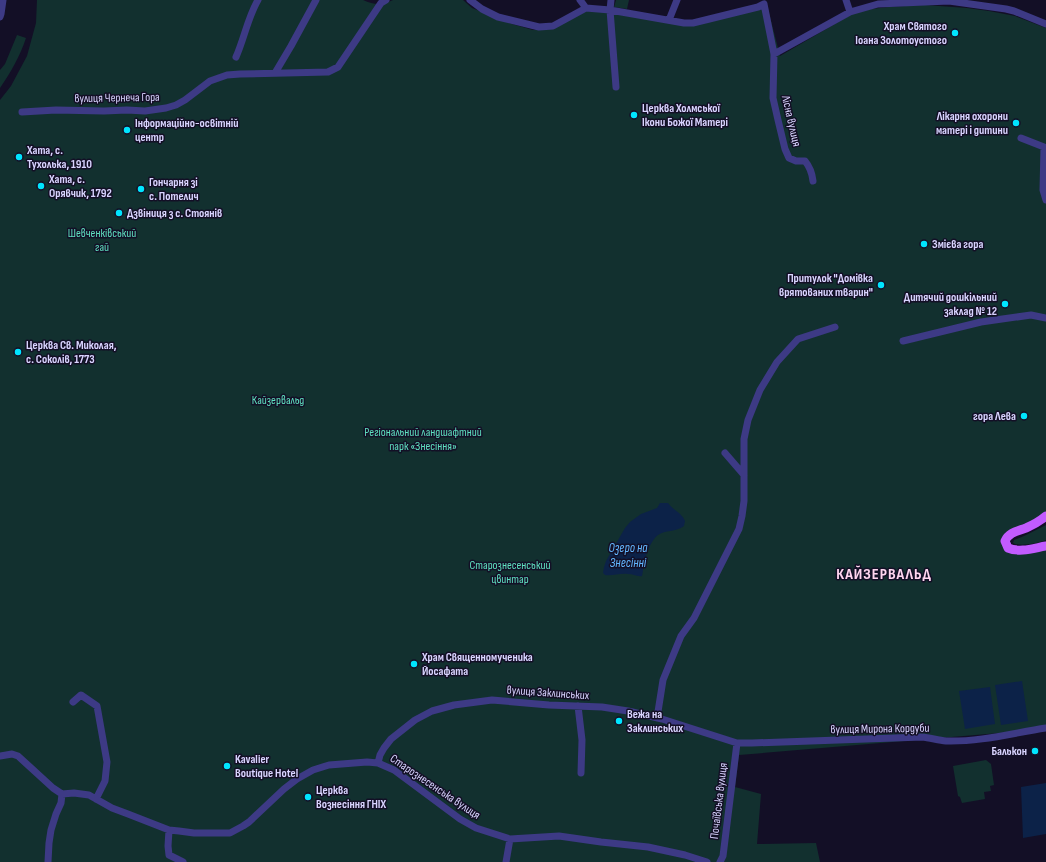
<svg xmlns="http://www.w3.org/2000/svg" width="1046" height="862" viewBox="0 0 1046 862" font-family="'Sofia Sans Condensed',sans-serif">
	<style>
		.green { fill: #12302f }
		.water { fill: #0c2248 }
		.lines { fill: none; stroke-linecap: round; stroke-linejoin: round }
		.minor { stroke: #3d3a85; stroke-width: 7 }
		.major { stroke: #c25bff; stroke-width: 9 }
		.poi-dot { fill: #00e5ff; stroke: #130f26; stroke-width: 1.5 }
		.labels { text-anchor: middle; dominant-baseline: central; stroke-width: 3; stroke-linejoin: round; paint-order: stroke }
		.poi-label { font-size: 12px; font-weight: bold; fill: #d9d4ff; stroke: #130f26; text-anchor: start }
		.street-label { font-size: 12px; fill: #d9d4ff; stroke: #130f26 }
		.park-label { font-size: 12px; fill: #5fe0c0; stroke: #130f26 }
		.water-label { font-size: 13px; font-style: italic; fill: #62b6ff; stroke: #130f26 }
		.district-label { font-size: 16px; font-weight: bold; letter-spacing: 1px; fill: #ffd6f0; stroke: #130f26 }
	</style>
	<rect width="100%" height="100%" fill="#130f26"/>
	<path class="green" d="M37 0H363C374 5 382 6 393 0H463L472 8 512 24 533 30 550 29 589 10 686 25 767 5 780 56 852 14 871 9 889 7 925 5 967 8 989 11 1015 16 1046 28V514L1026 526 1004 546 1046 548V727L1011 732 739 755 735 787 761 794 757 844 816 843 820 862H0V100L11 86 27 56 36 23Z
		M616 0H629L627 9 614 7Z
		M17 35 26 38C20 56 11 72 0 88V70L5 64Z
		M1046 525V540C1039 543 1020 547 1013 543L1014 540 1024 536Z
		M986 760 991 764 994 785 990 786 991 791 984 792 985 799 962 803 960 797 958 796 953 766Z"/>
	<path class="water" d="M660 503H668C673 510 682 513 685 521L684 526C676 532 665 530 658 535 651 540 645 556 644 564 643 568 643 572 642 576 637 577 633 574 628 574 620 573 613 576 605 575L603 573 604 567 606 561 625 528 630 522 641 514 657 508Z
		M1022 681 1028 721 1001 725 995 685Z
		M990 687 995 724 965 729 959 691Z
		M1046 783V834L1023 838 1021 787Z"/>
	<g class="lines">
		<path class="minor" d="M470 0 482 9 498 17 539 27 553 26 586 8
			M580 0 586 8 610 10 684 23H693L758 7 764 4
			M611 0 610 10 616 87
			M846 0 850 12
			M764 4 774 54 773 98 778 120 785 149 789 158 796 161H805C810 167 812 172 813 181
			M0 17 1 14 3 0
			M669 20 677 0
			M774 54 850 12 878 4 949 1 1006 9 1014 11 1046 24
			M236 57C244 39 248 17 258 0
			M275 73 291 46 316 0
			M22 112 56 110 104 111 127 110 145 111 166 108 176 105 185 100 210 81 227 75 240 74 328 72 338 67 381 3 386 0
			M1021 138 1044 147 1043 190 1046 200
			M903 341 981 322 1031 315 1046 318
			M725 453 744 475
			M73 702 81 695 97 706 107 762 105 781 96 799
			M578 706 582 740 581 773
			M657 718 663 680 681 636 694 618 739 529 742 516 744 501V439L748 420 760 390 777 362 798 339 835 327
			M0 756 12 754 18 756 53 788 62 794 74 793 89 795 112 808 128 814 169 830 179 831 194 833H230L243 826 249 822 284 789 297 779 313 770 329 765 367 762 378 763 394 770 460 819 476 828 510 839 559 836 601 842 648 847 685 855 707 862
			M378 763 380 755 384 748 391 739 415 720 432 711 454 705 492 700 549 705 602 707 628 711 662 719 737 743H752L922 737C930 738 938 740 946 741 980 742 1013 733 1046 728
			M169 830 168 846 169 855 183 862
			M48 862 49 843 51 830 56 814 61 803 62 794
			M506 862 510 839
			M720 862 723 856 737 743"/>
		<path class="major" d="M1046 516C1040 521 1033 525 1026 528 1018 531 1009 532 1005 541L1008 548C1020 553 1034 548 1046 546"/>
	</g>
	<g class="poi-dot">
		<circle cx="955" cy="33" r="4"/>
		<circle cx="634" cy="115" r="4"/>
		<circle cx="1016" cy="123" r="4"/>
		<circle cx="127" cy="130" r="4"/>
		<circle cx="19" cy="157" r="4"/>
		<circle cx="41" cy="186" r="4"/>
		<circle cx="141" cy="189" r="4"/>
		<circle cx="119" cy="213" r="4"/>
		<circle cx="924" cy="244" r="4"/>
		<circle cx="881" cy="285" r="4"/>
		<circle cx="1005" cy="304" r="4"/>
		<circle cx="18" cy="352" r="4"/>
		<circle cx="1024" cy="416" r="4"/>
		<circle cx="414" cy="664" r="4"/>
		<circle cx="619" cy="721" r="4"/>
		<circle cx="1035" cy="751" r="4"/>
		<circle cx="227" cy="766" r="4"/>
		<circle cx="308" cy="797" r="4"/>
	</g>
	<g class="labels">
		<g class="poi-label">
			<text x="947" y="26" text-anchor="end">Храм Святого<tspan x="947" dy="14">Іоана Золотоустого</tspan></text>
			<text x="642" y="108">Церква Холмської<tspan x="642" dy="14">Ікони Божої Матері</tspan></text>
			<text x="1008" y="116" text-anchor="end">Лікарня охорони<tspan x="1008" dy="14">матері і дитини</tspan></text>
			<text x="135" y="123">Інформаційно-освітній<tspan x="135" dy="14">центр</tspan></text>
			<text x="27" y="150">Хата, с.<tspan x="27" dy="14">Тухолька, 1910</tspan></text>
			<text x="49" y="179">Хата, с.<tspan x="49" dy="14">Орявчик, 1792</tspan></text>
			<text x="149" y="182">Гончарня зі<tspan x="149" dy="14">с. Потелич</tspan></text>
			<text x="127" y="213">Дзвіниця з с. Стоянів</text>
			<text x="932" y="244">Змієва гора</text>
			<text x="873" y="278" text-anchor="end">Притулок "Домівка<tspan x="873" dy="14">врятованих тварин"</tspan></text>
			<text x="997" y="297" text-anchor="end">Дитячий дошкільний<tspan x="997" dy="14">заклад № 12</tspan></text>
			<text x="26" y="345">Церква Св. Миколая,<tspan x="26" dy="14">с. Соколів, 1773</tspan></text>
			<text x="1016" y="416" text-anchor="end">гора Лева</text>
			<text x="422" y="657">Храм Священномученика<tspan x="422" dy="14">Йосафата</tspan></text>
			<text x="627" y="714">Вежа на<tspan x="627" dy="14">Заклинських</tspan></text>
			<text x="1027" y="751" text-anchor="end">Балькон</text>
			<text x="235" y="759">Kavalier<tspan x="235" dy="14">Boutique Hotel</tspan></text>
			<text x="316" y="790">Церква<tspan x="316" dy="14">Вознесіння ГНІХ</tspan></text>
		</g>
		<g class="street-label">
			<text transform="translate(117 98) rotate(-1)">вулиця Чернеча Гора</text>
			<text transform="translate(791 121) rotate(77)">Лісна вулиця</text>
			<text transform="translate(548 693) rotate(4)">вулиця Заклинських</text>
			<text transform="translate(880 729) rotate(-1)">вулиця Мирона Кордуби</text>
			<text transform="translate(435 787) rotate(34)">Старознесенська вулиця</text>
			<text transform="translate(719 801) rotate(-83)">Почаївська вулиця</text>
		</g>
		<g class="park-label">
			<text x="102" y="233">Шевченківський<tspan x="102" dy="14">гай</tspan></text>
			<text x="278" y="400">Кайзервальд</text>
			<text x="423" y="432">Регіональний ландшафтний<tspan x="423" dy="14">парк «Знесіння»</tspan></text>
			<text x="510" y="565">Старознесенський<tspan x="510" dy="14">цвинтар</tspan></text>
		</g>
		<g class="water-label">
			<text x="628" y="548">Озеро на<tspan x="628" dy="15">Знесінні</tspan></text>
		</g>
		<g class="district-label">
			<text x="884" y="574">КАЙЗЕРВАЛЬД</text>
		</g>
	</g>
</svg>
